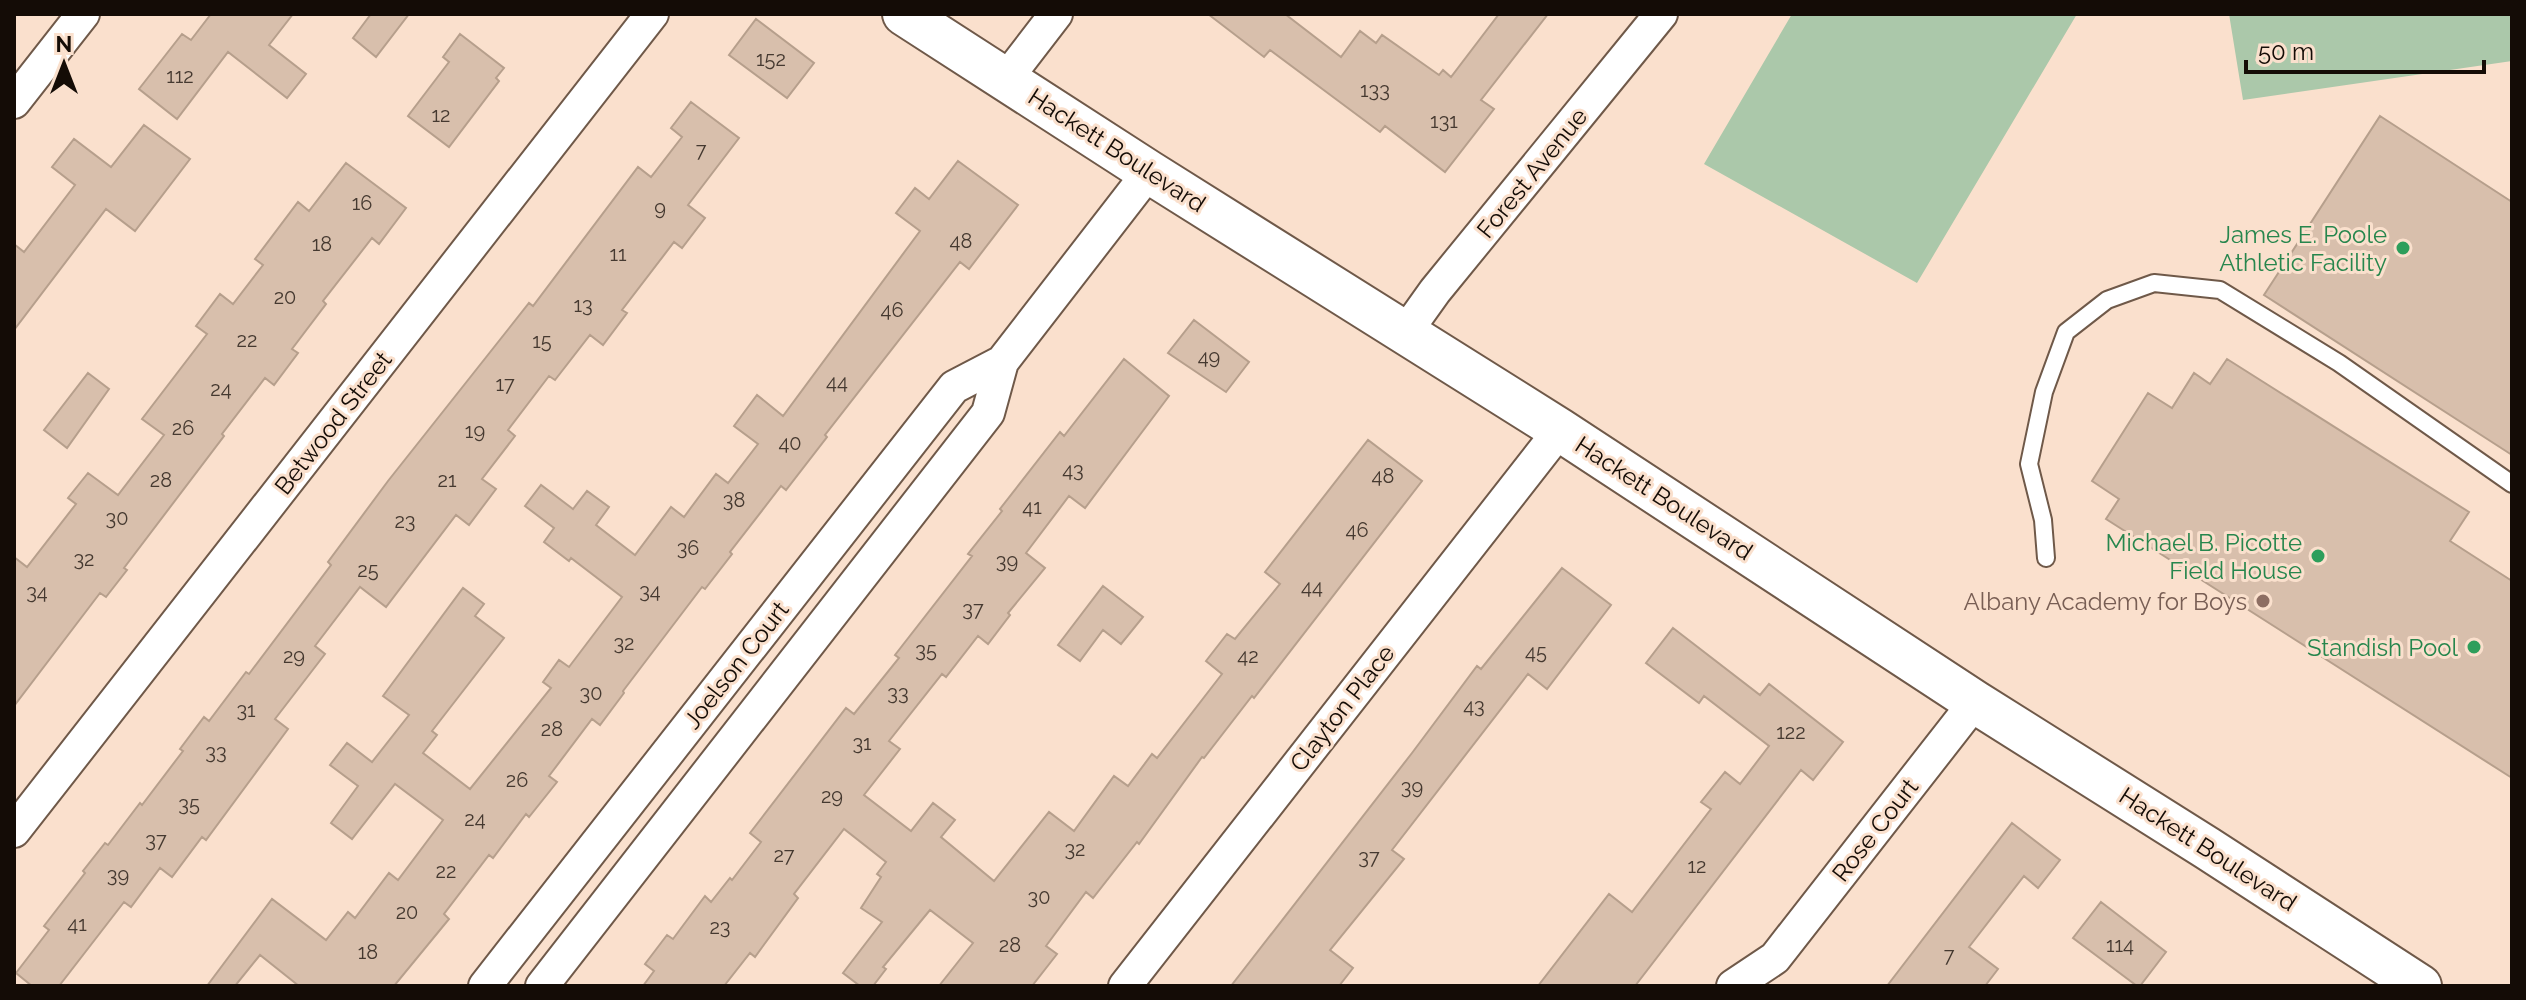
<svg xmlns="http://www.w3.org/2000/svg" width="2526" height="1000" viewBox="0 0 2526 1000" font-family="Raleway,sans-serif">
	<style>
		.green { fill: #abc8aa }
		.building { fill: #d8bfac; stroke: #b69f8c; stroke-width: 2 }
		.lines { fill: none; stroke-linecap: round; stroke-linejoin: round }
		.service-casing { stroke: #6f5949; stroke-width: 20 }
		.minor-casing { stroke: #6f5949; stroke-width: 36 }
		.tertiary-casing { stroke: #6f5949; stroke-width: 46 }
		.service { stroke: #fff; stroke-width: 16 }
		.minor { stroke: #fff; stroke-width: 32 }
		.tertiary { stroke: #fff; stroke-width: 42 }
		.leisure-dot { fill: #2e9e5b; stroke: #fae0cd; stroke-width: 3 }
		.education-dot { fill: #8d6e63; stroke: #fae0cd; stroke-width: 3 }
		.labels { text-anchor: middle; dominant-baseline: central; stroke-width: 6; stroke-linejoin: round; paint-order: stroke }
		.number-label { font-size: 20px; fill: #453930 }
		.street-label { font-size: 24px; fill: #140c06; stroke: #fae0cd }
		.leisure-label { font-size: 24px; fill: #27864d; stroke: #fae0cd; text-anchor: end }
		.education-label { font-size: 24px; fill: #785e54; stroke: #fae0cd; text-anchor: end }
	</style>
	<rect width="100%" height="100%" fill="#fae0cd"/>
	<path class="green" d="M1792 14H2077L1917 283 1704 164Z
		M2229 14H2512V61L2243 100Z"/>
	<path class="building" d="M211 14H293L269 45 306 74 287 98 228 52 177 119 139 89 182 34 191 40Z
		M371 14H409L376 57 353 38Z
		M1208 14H1285L1341 57 1360 31 1376 43 1382 35 1439 75 1443 70 1451 77 1499 14H1548L1481 100 1494 109 1445 172 1385 126 1380 132 1270 50 1264 57Z
		M756 19 814 63 787 98 729 55Z
		M460 34 504 68 496 78 499 81 449 147 408 116 449 62 443 57Z
		M691 102 739 138 688 205 705 218 682 248 674 242 622 310 627 313 603 345 590 335 555 380 549 376 508 430 515 436 482 479 496 489 469 525 456 515 386 607 360 587 315 646 325 654 275 719 288 729 206 840 202 837 172 877 160 868 131 907 124 902 59 986H32L16 973 49 930 44 926 85 873 83 871 105 843 108 845 140 803 142 805 183 751 180 749 204 717 209 721 246 672 249 674 331 565 328 562 388 481 529 303 533 306 638 167 651 177 682 137 671 128Z
		M2380 116 2512 202V455L2264 295Z
		M144 125 190 159 135 231 106 209 14 330V244L24 252 75 185 52 167 74 139 111 167Z
		M958 161 1018 205 969 269 960 262 825 435 827 437 786 490 781 486 730 552 732 554 705 589 702 587 623 691 624 693 600 725 592 719 549 776 557 782 529 817 526 814 493 858 489 855 444 914 449 919 394 986H299L260 955 235 986H207L272 899 326 940 348 912 355 918 389 873 398 880 443 820 395 784 352 839 331 823 358 786 330 765 347 743 372 762 409 715 383 696 463 588 484 604 475 616 504 638 432 731 437 735 423 753 470 789 551 688 543 682 559 660 569 667 622 597 571 558 569 561 544 542 554 528 525 506 541 485 573 509 587 491 609 507 596 525 635 555 671 507 684 517 716 474 728 483 758 444 734 426 757 395 783 416 920 231 896 213 915 188 929 199Z
		M346 163 406 208 379 244 372 238 323 301 326 304 292 349 298 353 274 385 265 378 222 434 224 436 124 568 127 570 106 597 100 593 14 706V557L27 567 76 504 68 498 88 473 118 495 164 435 142 419 207 334 196 326 220 294 233 304 263 265 255 259 298 202 309 211Z
		M1194 320 1249 362 1226 392 1168 353Z
		M1124 359 1169 396 1085 508 1069 496 1026 553 1045 568 1008 613 1010 615 988 644 978 636 946 677 942 674 889 741 900 749 864 795 911 831 933 803 955 820 941 837 994 881 1049 812 1074 831 1114 776 1128 786 1152 754 1157 758 1222 674 1206 661 1227 634 1235 639 1280 584 1265 572 1368 440 1422 481 1254 698 1252 696 1204 758 1202 757 1139 844 1137 842 1093 898 1086 892 1046 946 1057 954 1032 986H939L973 943 930 910 883 967 886 969 873 986H860L843 973 882 922 861 908 881 877 877 874 886 862 844 829 794 894 798 898 755 957 750 953 724 986H643L654 971 645 964 667 935 673 939 705 896 711 902 730 878 732 880 761 842 750 833 846 708 854 714 899 658 895 655 972 556 968 554 1002 511 1000 509 1060 432 1064 436Z
		M2227 359 2469 512 2450 541 2512 581V778L2106 519 2119 499 2092 481 2148 393 2172 408 2194 373 2210 384Z
		M88 373 109 389 67 448 44 430Z
		M1562 568 1611 605 1547 689 1528 674 1392 850 1404 859 1330 950 1353 968 1339 986H1231L1412 753 1477 666 1481 669Z
		M1103 586 1143 617 1121 644 1103 630 1080 661 1058 645Z
		M1673 628 1760 695 1769 684 1843 742 1813 780 1801 770 1635 986H1538L1609 894 1632 912 1711 809 1701 802 1725 772 1740 784 1769 746 1704 696 1699 703 1646 663Z
		M2012 823 2060 860 2038 888 2024 876 1969 947 1998 969 1985 986H1887Z
		M2101 902 2166 952 2140 986H2137L2073 938Z"/>
	<g class="lines">
		<defs>
			<path id="service" d="M2046 558 2043 520 2029 464 2044 392 2066 332 2107 300 2154 283 2220 290 2339 363 2512 484"/>
			<path id="minor" d="M1006 79 1056 14
				M14 102 83 14
				M1405 333 1435 291 1661 14
				M14 831 652 14
				M485 986 954 387 1002 362
				M542 986 988 413 1002 362 1149 172
				M1125 986 1560 430
				M1733 986 1775 958 1975 702"/>
			<path id="tertiary" d="M904 14 1149 172 1560 430 1975 702 2207 848 2420 986"/>
		</defs>
		<use href="#service" class="service-casing"/>
		<use href="#minor" class="minor-casing"/>
		<use href="#tertiary" class="tertiary-casing"/>
		<use href="#service" class="service"/>
		<use href="#minor" class="minor"/>
		<use href="#tertiary" class="tertiary"/>
	</g>
	<g class="leisure-dot">
		<circle cx="2403" cy="248" r="8"/>
		<circle cx="2318" cy="556" r="8"/>
		<circle cx="2474" cy="647" r="8"/>
	</g>
	<circle class="education-dot" cx="2263" cy="601" r="8"/>
	<g class="labels">
		<g class="number-label">
			<text x="771" y="59">152</text>
			<text x="180" y="76">112</text>
			<text x="1375" y="90">133</text>
			<text x="441" y="115">12</text>
			<text x="1444" y="121">131</text>
			<text x="701" y="150">7</text>
			<text x="362" y="203">16</text>
			<text x="660" y="208">9</text>
			<text x="961" y="241">48</text>
			<text x="322" y="244">18</text>
			<text x="618" y="254">11</text>
			<text x="285" y="297">20</text>
			<text x="583" y="305">13</text>
			<text x="892" y="310">46</text>
			<text x="247" y="340">22</text>
			<text x="542" y="341">15</text>
			<text x="1209" y="357">49</text>
			<text x="837" y="382">44</text>
			<text x="505" y="384">17</text>
			<text x="221" y="389">24</text>
			<text x="183" y="428">26</text>
			<text x="475" y="431">19</text>
			<text x="790" y="443">40</text>
			<text x="1073" y="470">43</text>
			<text x="1383" y="476">48</text>
			<text x="161" y="480">28</text>
			<text x="447" y="480">21</text>
			<text x="734" y="500">38</text>
			<text x="1032" y="507">41</text>
			<text x="117" y="518">30</text>
			<text x="405" y="521">23</text>
			<text x="1357" y="530">46</text>
			<text x="688" y="548">36</text>
			<text x="84" y="559">32</text>
			<text x="1007" y="561">39</text>
			<text x="368" y="570">25</text>
			<text x="1312" y="587">44</text>
			<text x="650" y="591">34</text>
			<text x="37" y="592">34</text>
			<text x="973" y="609">37</text>
			<text x="624" y="643">32</text>
			<text x="926" y="650">35</text>
			<text x="1536" y="652">45</text>
			<text x="294" y="656">29</text>
			<text x="1248" y="656">42</text>
			<text x="591" y="693">30</text>
			<text x="898" y="693">33</text>
			<text x="1474" y="706">43</text>
			<text x="246" y="710">31</text>
			<text x="552" y="729">28</text>
			<text x="1791" y="732">122</text>
			<text x="862" y="743">31</text>
			<text x="216" y="752">33</text>
			<text x="517" y="780">26</text>
			<text x="1412" y="787">39</text>
			<text x="832" y="796">29</text>
			<text x="189" y="804">35</text>
			<text x="475" y="819">24</text>
			<text x="156" y="840">37</text>
			<text x="1075" y="849">32</text>
			<text x="784" y="855">27</text>
			<text x="1369" y="857">37</text>
			<text x="1697" y="866">12</text>
			<text x="446" y="871">22</text>
			<text x="118" y="875">39</text>
			<text x="1039" y="897">30</text>
			<text x="407" y="912">20</text>
			<text x="77" y="924">41</text>
			<text x="720" y="927">23</text>
			<text x="1010" y="945">28</text>
			<text x="2120" y="945">114</text>
			<text x="368" y="952">18</text>
			<text x="1949" y="955">7</text>
		</g>
		<g class="street-label">
			<text transform="translate(1117 150) rotate(33)">Hackett Boulevard</text>
			<text transform="translate(1532 173) rotate(-51)">Forest Avenue</text>
			<text transform="translate(333 423) rotate(-52)">Betwood Street</text>
			<text transform="translate(1664 498) rotate(33)">Hackett Boulevard</text>
			<text transform="translate(736 665) rotate(-52)">Joelson Court</text>
			<text transform="translate(1342 708) rotate(-52)">Clayton Place</text>
			<text transform="translate(1875 830) rotate(-52)">Rose Court</text>
			<text transform="translate(2208 849) rotate(33)">Hackett Boulevard</text>
		</g>
		<g class="leisure-label">
			<text x="2387" y="234">James E. Poole<tspan x="2387" dy="28">Athletic Facility</tspan></text>
			<text x="2302" y="542">Michael B. Picotte<tspan x="2302" dy="28">Field House</tspan></text>
			<text x="2458" y="647">Standish Pool</text>
		</g>
		<g class="education-label">
			<text x="2247" y="601">Albany Academy for Boys</text>
		</g>
	</g>
	<rect width="2526" height="1000" fill="none" stroke="#140c06" stroke-width="32"/>
	<g transform="translate(64 64)" stroke="#fae0cd" stroke-width="6" paint-order="stroke">
	<path d="M0-6L14 30L0 20L-14 30Z" fill="#140c06"/>
	<text y="-12" font-size="22" font-weight="bold" text-anchor="middle" fill="#140c06">N</text>
	</g>
	<path d="M2246 60v12h238v-12" fill="none" stroke="#140c06" stroke-width="4"/>
	<text x="2258" y="60" font-size="24" fill="#140c06" stroke="#fae0cd" stroke-width="6" paint-order="stroke">50 m</text>
</svg>
